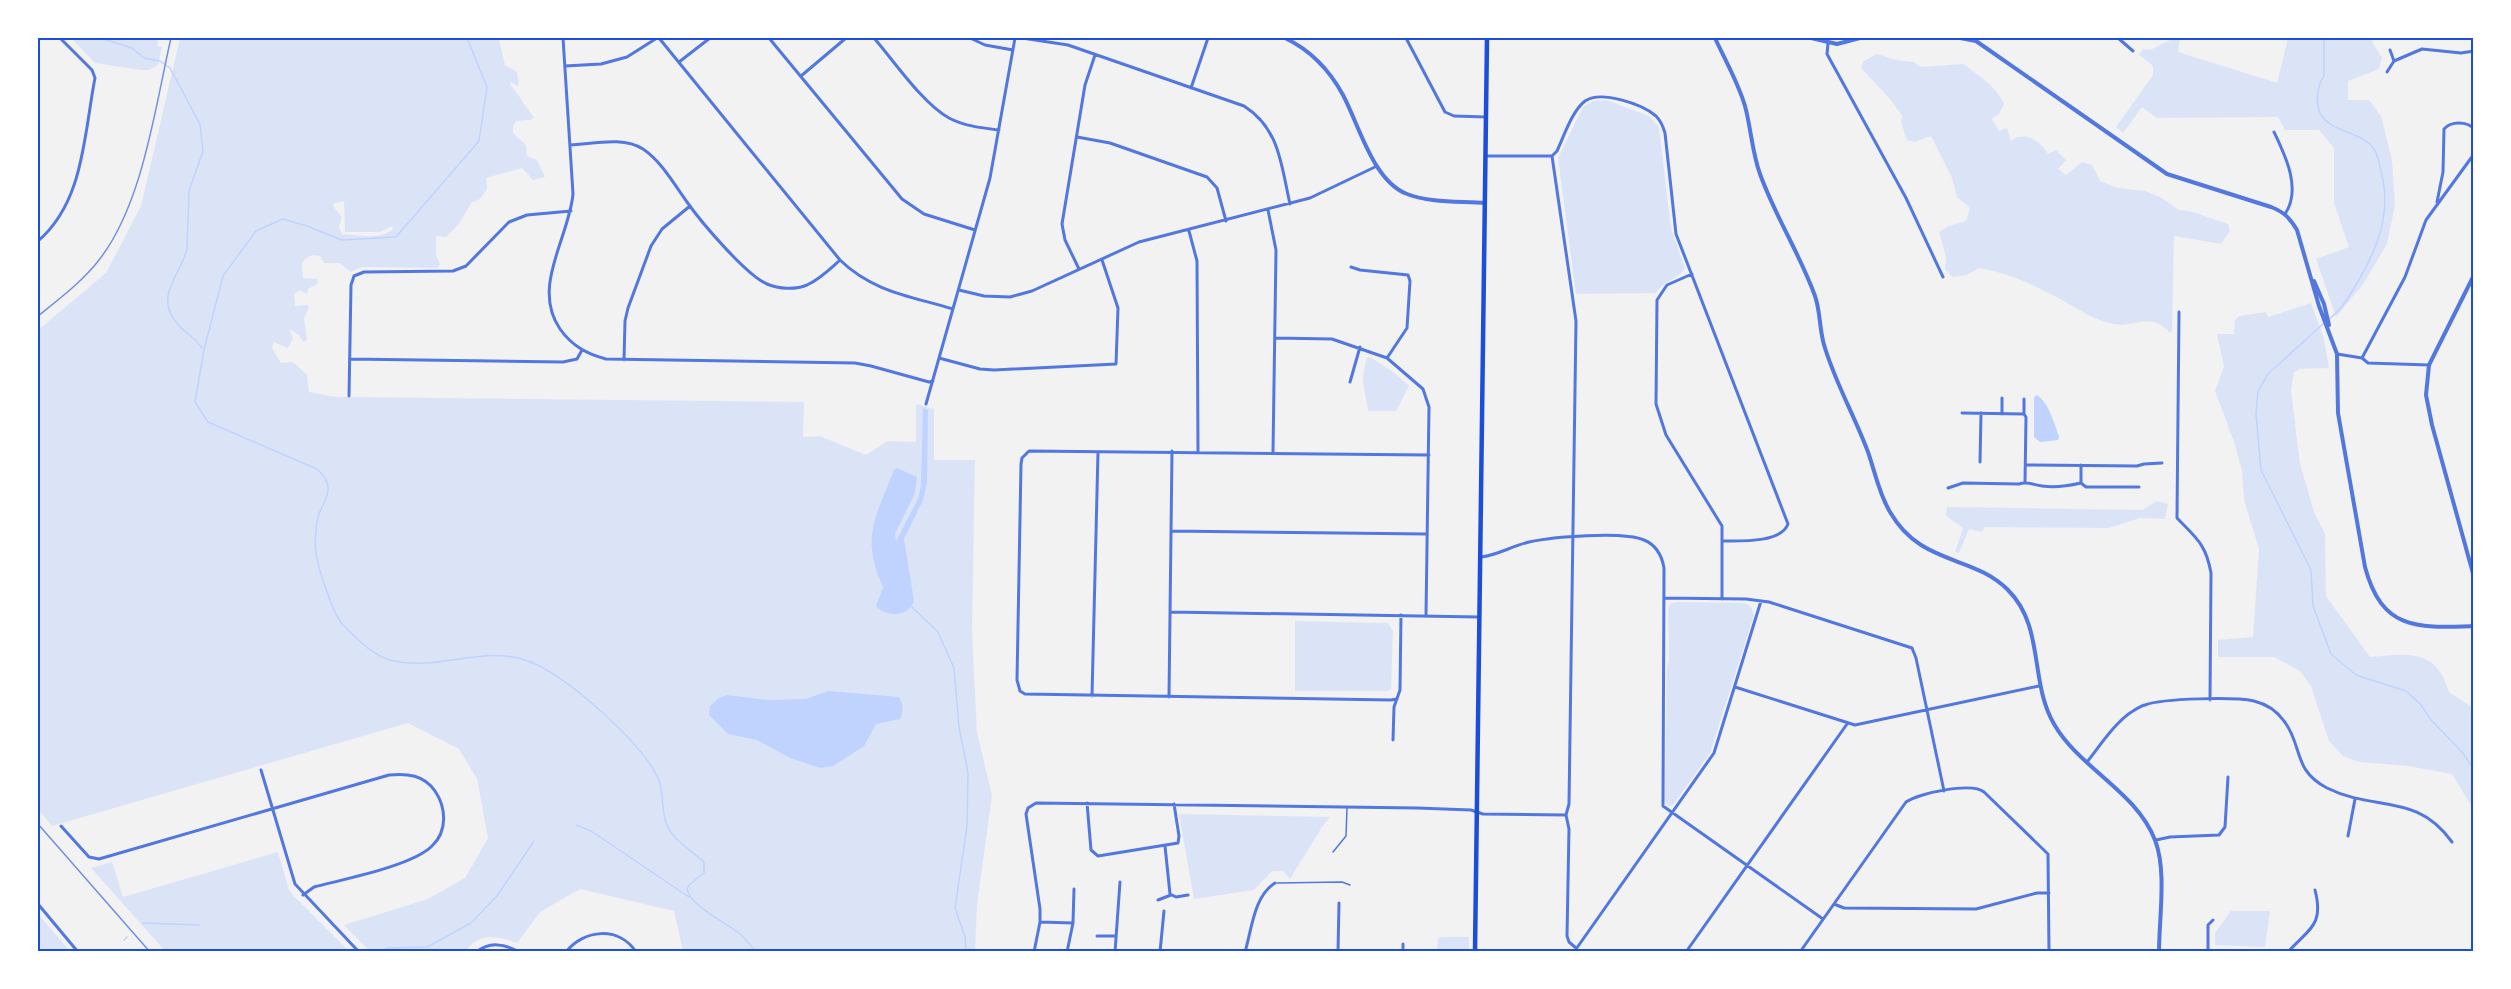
<svg xmlns="http://www.w3.org/2000/svg" width="2511" height="989" viewBox="0 0 2511 989" font-family="'Crimson Pro',serif">
	<style>
		.green { fill: #dbe4f7; fill-rule: evenodd }
		.water { fill: #bfd3fe }
		.lines { fill: none; stroke-linecap: round; stroke-linejoin: round }
		.stream { stroke: #bfd3fe; stroke-width: 1.5 }
		.service { stroke: #5277de; stroke-width: 1.5 }
		.minor { stroke: #5277de; stroke-width: 3 }
		.tertiary { stroke: #5277de; stroke-width: 4 }
		.secondary { stroke: #1d4ed8; stroke-width: 4.5 }
		.rail { stroke: #7290e2; stroke-width: 1.5 }
		.neatline { fill: none; stroke: #1d4ed8; stroke-width: 2 }
	</style>
	<rect width="100%" height="100%" fill="#f2f2f2"/>
	<path class="green" d="M71 38H157L158 46 162 47 158 65 149 70H140L95 63Z
		M180 38H500L499 40 505 65 517 72 519 84 517 86 511 82 510 85C520 95 524 106 534 117L531 120 516 121C506 135 521 137 526 146 527 149 526 152 527 156L537 160 545 177 533 180 522 168 486 178 487 189 480 199 471 203 459 224 446 237 436 236V255L440 264 438 268 361 267 351 272 339 263H324L320 256C311 254 308 256 302 263L303 278 318 279 317 284 308 289 307 294 300 290 294 294 295 306 307 305 309 307 304 318 307 340 303 342 299 335 289 329 293 338 288 348 274 342 272 348 281 363 293 362 307 375 309 392 336 397H356L804 402 803 437 820 436 866 455 888 441 916 442V404L934 409V460H975L972 631 977 733 992 795 977 905 975 951H683L674 911 580 889 540 912 517 943C498 936 479 932 466 951H370L344 925 428 899 465 878 488 838 477 779 459 749 408 723 52 826 38 809V330L106 273 141 206ZM344 201 345 232H379L393 226 392 230C378 240 359 235 342 234L339 227 342 217 333 206 335 203Z
		M2174 38H2180L2178 52 2277 83 2288 38H2370L2382 58 2379 69 2348 81V100H2369L2381 116 2392 160 2395 205 2387 244 2364 283 2336 317 2316 259 2349 247 2334 203V148L2319 130H2285L2278 117 2157 118 2142 107 2123 133 2116 127 2153 75V66L2139 55 2143 49 2150 50Z
		M1877 54 1896 60 1914 62 1920 67 1964 64C1979 77 1995 84 2004 104L1999 114 1992 119 1999 131 2007 128 2011 141C2025 130 2041 141 2048 154L2056 150 2066 160 2058 169 2066 175 2082 162 2092 165 2100 181 2118 188 2145 191 2160 197 2179 210 2190 211 2228 224 2230 231 2221 244 2174 236 2172 332H2169C2150 311 2136 328 2114 324 2093 320 2078 309 2060 299 2034 285 2009 273 1979 268L1967 275 1952 277 1945 269 1946 257 1939 232 1949 226 1966 221 1970 208 1957 197 1952 178 1931 136 1915 142 1907 140 1901 122 1902 116 1891 100 1861 68 1864 61Z
		M1606 100 1649 116 1659 127 1671 229 1685 268C1681 278 1664 280 1656 293L1576 294 1558 158 1583 107 1593 101Z
		M2311 303 2324 339 2329 368 2300 369 2294 372 2291 390 2300 464 2314 512 2325 534 2326 596 2370 657C2407 654 2436 647 2449 692L2473 708V809L2452 774 2408 766 2359 762 2343 756 2329 741 2311 686 2300 671 2274 657H2218V640L2253 637 2259 549 2244 500 2242 471 2234 442 2215 391 2224 367 2217 334H2234L2235 320 2239 316 2266 312 2268 317Z
		M1370 357 1393 372 1409 386 1396 411H1368C1365 386 1359 384 1367 358Z
		M2157 501 2168 504 2165 519 2140 518 2109 528 1985 527 1982 532 1969 529 1959 553 1955 552 1963 528 1946 516 1947 507 2142 510Z
		M1677 602 1745 603 1751 607 1754 615 1710 753 1674 804 1670 806 1666 805 1665 799 1667 666 1669 660 1668 608 1671 603Z
		M1295 621 1388 623 1393 631 1391 689 1388 691H1295Z
		M1179 814 1330 817 1322 827 1290 879 1283 871H1272L1254 890 1194 899Z
		M278 852 289 890 294 896 347 949 345 951H165L91 868 112 862 123 897Z
		M2231 911H2270L2265 947 2215 945V933Z
		M38 914 70 951H38Z
		M1441 937H1469V951H1437L1438 939Z"/>
	<path class="water" d="M2037 395C2049 403 2054 423 2059 436L2058 440 2040 442 2034 437V397Z
		M923 408 928 410 927 483 923 500 904 539 914 601C909 617 886 618 876 606L883 587C860 537 876 517 894 470L897 468 917 477 915 493 895 534 896 541 918 499 921 486Z
		M828 691 899 697C903 703 904 712 900 719L876 724 864 746 833 766 820 768 790 758 757 740 728 734 709 715 710 706 719 698 727 695 768 700 806 699Z"/>
	<g class="lines">
		<path class="stream" d="M101 38 132 48 144 58 160 61 170 68 200 124 203 151 189 191 187 248C182 274 154 295 176 322 183 332 195 337 202 348
			M467 38 487 87 479 141 396 237 342 240 307 226 283 219 256 231 223 276 204 350 195 402 208 422 317 469C322 474 328 479 328 488 329 499 318 510 317 522 316 531 314 544 316 553 318 569 333 614 343 625 357 639 374 657 394 661 441 671 487 643 533 663 570 679 641 742 658 778 665 794 660 816 670 831 677 842 694 853 704 862V873L689 885 687 889C690 906 727 923 740 934 746 939 751 946 756 952
			M2324 38V76C2317 85 2315 104 2321 115 2333 133 2363 132 2374 149 2378 155 2379 164 2381 171 2392 212 2378 248 2357 283 2349 297 2342 309 2329 319
			M2323 324 2268 374 2258 391 2256 414 2261 470 2311 570 2313 606 2331 654 2356 675 2406 691 2421 705 2431 720 2462 752 2474 769
			M912 607 938 632 954 668 959 727 968 773 967 826 955 908 965 937 966 952
			M576 825 591 831 689 897
			M143 923 199 925
			M124 940 127 937
			M380 952 387 948 427 947 471 923 497 896 534 841"/>
		<path class="service" d="M1333 852 1346 836 1347 808
			M1277 883 1342 882 1350 885"/>
		<path class="minor" d="M563 38 573 194C569 238 531 287 560 329 572 346 587 354 606 359L855 363 871 366 929 382 933 381
			M659 38 840 260C873 292 910 296 953 309
			M769 38 902 199 924 214 975 230
			M874 38C894 61 923 104 949 118 964 126 982 128 999 130
			M970 38 985 45 1013 50
			M1022 38 1068 45 1244 106C1280 129 1281 165 1290 204
			M1406 38 1445 112 1454 116 1486 117
			M2118 38 2133 51
			M1828 43 1827 54 1906 198 1943 277
			M2394 61 2422 49 2461 53 2474 51
			M679 62 710 38
			M565 66 601 64 627 57 657 38
			M2387 72 2394 61 2390 50
			M801 76 846 38
			M1191 88 1208 38
			M2274 132C2285 155 2302 189 2285 214
			M1077 137 1110 143 1207 177 1217 188 1226 221
			M570 145C593 144 623 136 643 149 661 161 674 184 687 202 701 222 746 275 767 284 779 289 795 290 807 285 820 279 830 269 840 260
			M1486 156H1552L1557 151C1564 136 1572 111 1585 101 1601 90 1642 104 1656 116 1661 121 1663 126 1665 133L1676 234 1788 524C1781 543 1740 541 1723 541
			M1552 156 1576 321 1569 804 1566 815 1569 829 1567 936 1569 942 1576 948
			M2437 202 2443 172 2444 129C2451 121 2467 121 2474 129
			M1268 210 1276 250 1273 452
			M1189 231 1197 261 1198 451
			M38 241C84 202 84 134 95 78L92 70 60 38
			M1351 267 1360 270 1408 275 1410 281 1407 328 1387 358
			M1079 269 1065 240 1062 224 1085 85 1095 55
			M1692 274 1667 285 1657 300 1656 404 1666 435 1722 526V599
			M959 290 984 296 1010 297 1032 291 1139 242 1310 198 1377 166
			M2179 312 2177 518C2196 538 2206 544 2211 573L2210 700
			M1275 338 1332 339 1387 358 1423 389 1429 407 1426 615
			M2337 354 2362 358 2368 363 2429 365
			M939 358 980 369 994 370 1116 364 1118 308 1102 260
			M2362 358 2405 277 2426 220 2474 154
			M350 359 563 362 577 359 582 350
			M624 360 625 321 628 308 651 246 662 229 690 206
			M1350 382 1360 347
			M349 396 351 285 354 276 364 272 453 271 466 266 509 222 527 215 571 211
			M926 404 990 178 1015 38
			M1962 413 2024 414 2026 417 2025 482
			M2002 414V398
			M2024 414V399
			M1980 462 1981 413
			M2026 465 2137 466 2144 464 2162 463
			M2081 483V465
			M1948 488 1963 483 2019 484C2028 481 2033 485 2042 486 2055 488 2068 486 2081 483L2086 487H2139
			M1171 531 1427 534
			M1481 557C1498 555 1512 546 1529 542 1552 537 1622 531 1644 540 1656 545 1662 556 1664 568L1663 806 1823 919
			M1664 598 1746 599 1769 602 1912 648 1916 658 1944 791
			M1170 612 1479 617
			M1735 687 1855 725 2039 686
			M1092 696 1098 452
			M1169 697 1172 451
			M1397 699 1391 700 1025 694 1020 691 1017 680 1021 464 1022 458 1029 451 1429 455
			M1393 740 1394 707 1400 690 1401 615
			M2087 762C2099 747 2116 721 2133 711 2136 709 2141 706 2145 705 2163 698 2235 697 2254 701 2266 704 2277 711 2284 721 2303 745 2292 770 2327 788 2375 812 2416 792 2452 842
			M261 770 295 884 359 952
			M1087 803 1091 850 1098 856 1178 843 1179 836 1174 804
			M61 826 89 857 99 859 389 775C407 773 424 775 435 791 446 807 448 831 432 846 412 866 344 879 314 887L303 895
			M2348 836 2355 799
			M2156 840 2170 837 2219 835 2225 827 2228 777
			M1165 846 1170 894 1176 897 1188 895
			M1158 900 1171 895
			M38 904 78 952
			M1834 904 1844 908 1976 909 2037 893H2049
			M1040 922 1073 923
			M1097 936H1116
			M477 952C489 941 505 944 519 952
			M566 952C584 929 619 926 636 952
			M1034 952 1040 922V909L1026 814 1028 808 1036 803 1417 808 1471 810 1483 814 1566 815
			M1067 952 1073 923 1074 889
			M1115 952 1120 882
			M1160 952 1164 911
			M1245 952C1252 928 1254 896 1275 883
			M1338 952 1339 903
			M1403 952V944
			M1574 952 1714 753 1761 601
			M1686 952 1847 724
			M1800 952 1906 802C1919 793 1972 782 1984 792L2048 854 2049 952
			M2208 952V925L2213 920
			M2288 952C2310 928 2324 925 2315 890"/>
		<path class="tertiary" d="M1285 38C1310 50 1330 71 1343 95 1359 125 1373 181 1407 194 1430 203 1460 201 1485 203
			M1715 38C1725 60 1738 82 1745 106 1751 128 1752 152 1760 174 1775 216 1800 254 1815 296 1821 313 1819 331 1825 348 1836 384 1855 417 1868 452 1875 472 1879 494 1890 512 1921 566 1972 554 2008 590 2045 627 2029 681 2054 724 2079 768 2136 791 2155 840 2167 871 2159 918 2159 952
			M1811 38 1837 44 1860 38
			M1960 38 1976 41 2167 174 2271 207C2284 212 2290 218 2297 230L2319 306 2337 354 2338 413 2365 567C2382 631 2418 628 2474 626
			M2474 275 2429 365 2426 395 2432 425 2474 577
			M2314 281 2324 304 2329 325"/>
		<path class="secondary" d="M1475 952 1487 38"/>
		<path class="rail" d="M38 316C59 299 82 282 99 260 143 204 155 107 171 38
			M38 824 150 952"/>
	</g>
	<rect width="2511" height="989" fill="none" stroke="#ffffff" stroke-width="78"/>
	<rect x="39" y="39" width="2433" height="911" class="neatline"/>
</svg>
